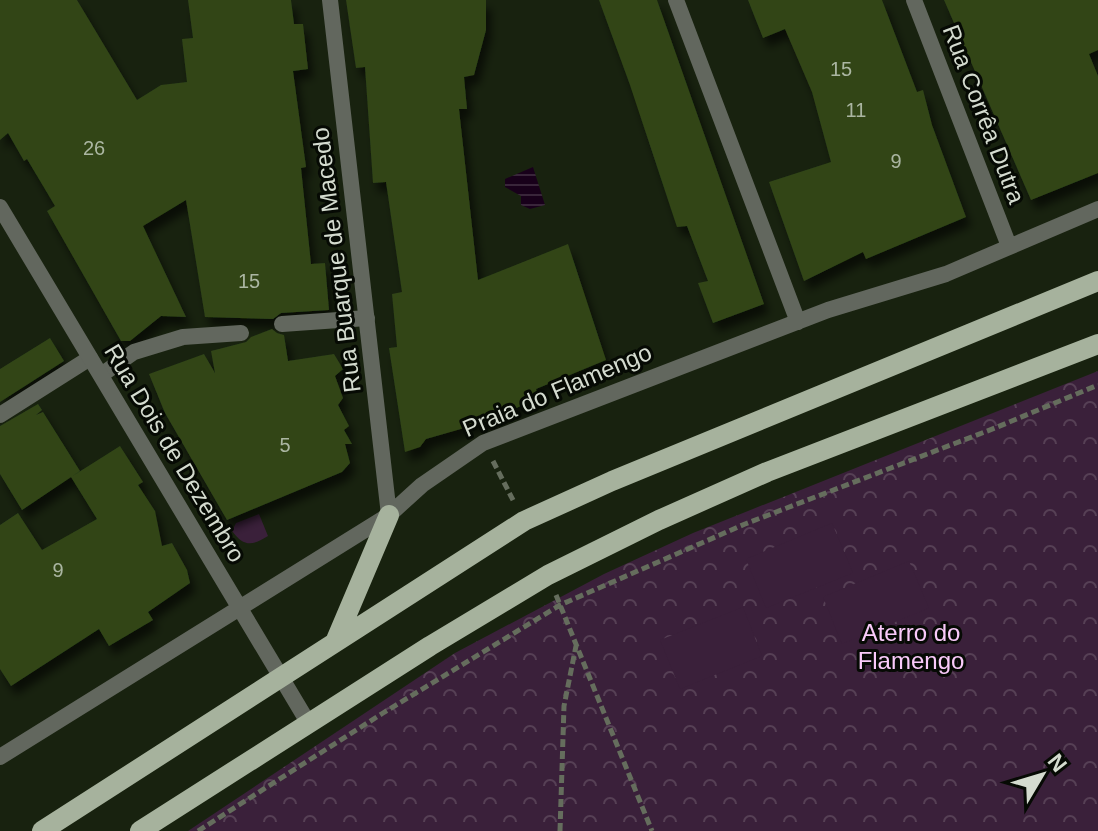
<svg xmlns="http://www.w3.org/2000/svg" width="1098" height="831" viewBox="0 0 1098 831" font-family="Arial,sans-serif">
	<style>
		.park { fill: url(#park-crowns) }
		.garden { fill: #3a203a }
		.water { fill: url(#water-rules) }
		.building { fill: #304519; filter: url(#shadow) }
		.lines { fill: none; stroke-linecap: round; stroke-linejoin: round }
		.path { stroke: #656d5d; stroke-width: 5; stroke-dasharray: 8 4; stroke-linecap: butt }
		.service { stroke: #62675e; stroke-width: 16 }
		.minor { stroke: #62675e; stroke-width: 16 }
		.primary { stroke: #a6b29d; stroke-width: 20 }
		.labels { text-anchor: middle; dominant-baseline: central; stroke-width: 6; stroke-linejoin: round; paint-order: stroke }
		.number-label { font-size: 20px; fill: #abb6a2 }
		.street-label { font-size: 24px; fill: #d4dbcf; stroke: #060a04 }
		.park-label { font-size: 24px; fill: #facafa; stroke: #060a04 }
	</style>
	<defs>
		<pattern id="park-crowns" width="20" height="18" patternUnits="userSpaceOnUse" patternTransform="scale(2)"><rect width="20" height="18" fill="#3a203a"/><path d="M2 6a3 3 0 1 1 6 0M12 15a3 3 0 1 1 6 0" fill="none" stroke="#564055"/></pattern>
		<pattern id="water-rules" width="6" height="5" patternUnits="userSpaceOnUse" patternTransform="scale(2)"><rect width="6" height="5" fill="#18001a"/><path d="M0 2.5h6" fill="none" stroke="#39253a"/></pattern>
		<filter id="shadow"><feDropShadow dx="5" dy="9" stdDeviation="4" flood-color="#0009"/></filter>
	</defs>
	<rect width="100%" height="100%" fill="#18220f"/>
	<path class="park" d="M1098 371V831H188L455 653 604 574 693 533Z"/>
	<path class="garden" d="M259 514 268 536C252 546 244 547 232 531L236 523Z
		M832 523 853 573 766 608 746 559Z
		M909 561 929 608 842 644 823 597Z
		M743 607 762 656 680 689 660 640Z"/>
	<path class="water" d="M533 167 545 205 530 209 521 205V196L505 187V179Z"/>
	<path class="building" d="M0 0H77L137 100 161 85 187 82 182 39 193 38 188 0H291L294 24H303L308 69 293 71 306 167 301 168 311 264 325 263 329 310 281 313 273 319 205 317 186 200 143 226 186 317 161 316 130 341H121L47 211 55 206 27 159 24 161 8 133 0 140Z
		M346 0H486V30L474 75 464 77 467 109H459L478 280 568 244 606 360 536 389 539 397 492 420 426 439 420 447 405 452 389 348 397 347 392 294 402 292 386 182 373 183 365 67 356 68Z
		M599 0H657L764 304 713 323 698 283 708 281 687 226 677 227 630 85Z
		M748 0H882L917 92 923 90 932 125 966 217 866 259 863 252 804 281 769 182 831 162 812 92 785 29 763 38Z
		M944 0H1098V50L1089 54 1098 76V173L1031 200Z
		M272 329 277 333 284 335 288 361 334 354 343 369 335 376 343 398 338 405 349 426 344 430 352 444H345L350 463 342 472 227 520 165 413 149 374 204 354 215 373 211 351 246 342 251 337Z
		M50 338 64 361 0 402V369Z
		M38 404 42 410 36 415 43 412 80 471 22 510 0 474V426Z
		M120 446 143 482 138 485 155 511 162 546 172 543 187 570 190 583 148 612 153 620 109 646 99 629 11 686 0 669V525L18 513 42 550 97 519 71 477Z"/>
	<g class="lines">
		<path class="path" d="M493 461 514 502
			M556 595 652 831
			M198 831 383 713 560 605 745 524 995 428 1098 385
			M560 831 564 706 576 646"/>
		<path class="service" d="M282 324 367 318
			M101 375 134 352 183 337 241 333
			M0 415 90 358"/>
		<path class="minor" d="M330 0 389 515
			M676 0 798 322
			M914 0 1009 246
			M0 207 309 724
			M0 757 389 515 422 485 483 443 828 310 946 274 1098 209"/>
		<path class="primary" d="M336 640 389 515
			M42 831 524 521 612 481 1098 281
			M140 831 430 646 548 575 659 520 767 472 1098 344"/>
	</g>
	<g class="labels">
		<g class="number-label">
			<text x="841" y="69">15</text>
			<text x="856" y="110">11</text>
			<text x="94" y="148">26</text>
			<text x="896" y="161">9</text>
			<text x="249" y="281">15</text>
			<text x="285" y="445">5</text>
			<text x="58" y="570">9</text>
		</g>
		<g class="street-label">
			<text transform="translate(984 114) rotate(69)">Rua Corrêa Dutra</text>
			<text transform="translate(336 260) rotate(-97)">Rua Buarque de Macedo</text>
			<text transform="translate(557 390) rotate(-23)">Praia do Flamengo</text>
			<text transform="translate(175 453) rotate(59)">Rua Dois de Dezembro</text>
		</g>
		<g class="park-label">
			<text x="911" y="632">Aterro do<tspan x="911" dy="28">Flamengo</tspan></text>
		</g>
	</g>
	<g transform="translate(1042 775) rotate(52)" stroke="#060a04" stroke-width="6" paint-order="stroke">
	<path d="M0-6L14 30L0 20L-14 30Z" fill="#d4dbcf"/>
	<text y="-12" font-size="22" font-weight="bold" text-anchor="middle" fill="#d4dbcf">N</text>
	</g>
</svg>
